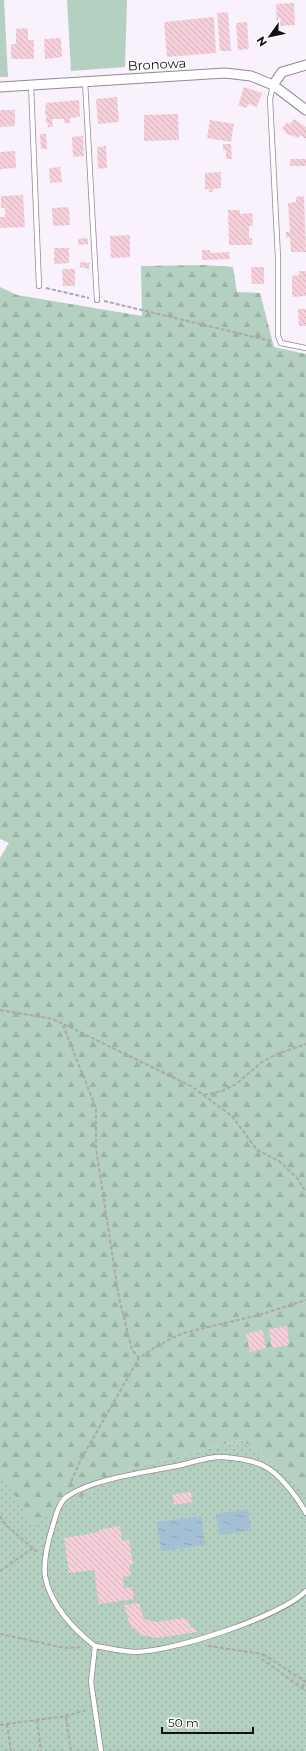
<svg xmlns="http://www.w3.org/2000/svg" width="306" height="1751" viewBox="0 0 306 1751" font-family="Montserrat,sans-serif">
	<style>
		.green { fill: #b4d0c1 }
		.forest { fill: url(#forest-firs) }
		.park { fill: url(#park-dots) }
		.water { fill: url(#water-ripples) }
		.building { fill: url(#building-back-hatch) }
		.lines { fill: none; stroke-linecap: round; stroke-linejoin: round }
		.service-casing { stroke: #918a94; stroke-width: 6 }
		.minor-casing { stroke: #918a94; stroke-width: 11 }
		.path { stroke: #aca6af; stroke-width: 2; stroke-dasharray: 4 2; stroke-linecap: butt }
		.service { stroke: #fff; stroke-width: 4.5 }
		.minor { stroke: #fff; stroke-width: 9 }
		.labels { text-anchor: middle; dominant-baseline: central; stroke-width: 3; stroke-linejoin: round; paint-order: stroke }
		.street-label { font-size: 13px; fill: #121014; stroke: #fff }
	</style>
	<defs>
		<pattern id="forest-firs" width="22" height="20" patternUnits="userSpaceOnUse"><rect width="22" height="20" fill="#b4d0c1"/><path d="M5 1l3.5 6h-7zM16 11l3.5 6h-7z" fill="#9ab2a5"/></pattern>
		<pattern id="park-dots" width="8" height="8" patternUnits="userSpaceOnUse"><rect width="8" height="8" fill="#b4d0c1"/><path d="M2 2h.1M6 6h.1" fill="none" stroke="#9ab2a5" stroke-width="1.8" stroke-linecap="round"/></pattern>
		<pattern id="water-ripples" width="26" height="14" patternUnits="userSpaceOnUse"><rect width="26" height="14" fill="#a3c0d4"/><path d="M2 4q2-2 4 0t4 0M15 11q2-2 4 0t4 0" fill="none" stroke="#8ba4b5"/></pattern>
		<pattern id="building-back-hatch" width="6" height="6" patternUnits="userSpaceOnUse"><rect width="6" height="6" fill="#f5d0db"/><path d="M-1 5l2 2M0 0l6 6M5-1l2 2" fill="none" stroke="#d1b2bb"/></pattern>
	</defs>
	<rect width="100%" height="100%" fill="#f9f1fc"/>
	<path class="green" d="M0 0H4L8 77H0Z
		M67 0H127L125 67 71 71Z"/>
	<path class="forest" d="M204 265 233 267 237 292 260 293 274 347 306 354V1491L242 1440 132 1468 32 1526 0 1471V858L9 843 0 839V287L17 295 142 316 141 266Z"/>
	<path class="park" d="M242 1440 306 1491V1751H0V1471L32 1525 132 1468Z"/>
	<path class="water" d="M248 1509 251 1530 219 1535 216 1514Z
		M201 1516 205 1545 161 1551 157 1522Z"/>
	<path class="building" d="M294 3 295 25 277 26 276 4Z
		M228 12 231 51H220L217 13Z
		M214 17 216 53 167 57 164 22Z
		M247 22 249 49 238 50 236 23Z
		M28 28V40H34V59H11V44H16V29Z
		M61 38 62 57 45 59 44 39Z
		M244 87 262 93 257 107 248 104 247 108 238 106Z
		M117 97 119 122 98 124 96 99Z
		M79 100 80 117 70 118V123H64V119H52L53 127H48L47 122H45L47 115H45L46 103Z
		M0 110H15V126L0 127Z
		M178 114 179 140 144 141V115Z
		M294 119 306 127V139L300 135 298 138 285 133 286 131 282 129 287 122 290 124Z
		M210 120 234 124 231 142 207 138Z
		M40 134H46L47 149H41Z
		M83 136 84 156 73 157 72 137Z
		M223 144H231L232 159H226V150H223Z
		M106 146 107 168 98 169 97 147Z
		M15 151 16 168 0 169V152Z
		M290 159H306V166H290Z
		M60 167 62 182 50 183 49 168Z
		M221 172V188L213 189V192H209V189H205V173Z
		M23 195 25 227 0 228V217H5V208H1V196Z
		M304 196 306 252H291L290 237 286 238V232H290L288 203 296 202V197Z
		M69 207 70 225 53 226 52 208Z
		M228 210H240V214L252 213 253 226H249V238H252V245H229Z
		M130 235V257L111 258 110 236Z
		M88 238V244L78 245V239Z
		M54 248H69V263L54 264Z
		M202 250H210V253L229 252 230 259 202 260Z
		M80 262 90 263 89 269 80 267Z
		M251 267H264V284H252Z
		M62 269H75V286H63Z
		M299 271H306V296L292 297V276L299 275Z
		M298 309H306V326H299Z
		M287 1326 289 1345 272 1348 269 1329Z
		M262 1330 266 1348 250 1352 246 1334Z
		M191 1492 192 1502 174 1505 173 1494Z
		M120 1526 122 1541 129 1540 133 1564H129L131 1576 123 1577 124 1588 132 1587 134 1599 99 1604 94 1570 69 1573 64 1538 99 1532 98 1530Z
		M139 1603 143 1617 147 1620 157 1622 185 1618 190 1622V1628L194 1627 197 1632 158 1638 140 1635 130 1626 124 1605Z"/>
	<g class="lines">
		<defs>
			<path id="service" d="M85 81 97 300
				M31 84 39 286
				M273 85 270 99 278 258V336L281 343 306 348
				M95 1646C108 1648 121 1651 134 1652 172 1652 280 1617 306 1591
				M101 1751 91 1682 95 1646C73 1629 50 1604 45 1576 43 1559 48 1541 53 1525 56 1516 59 1501 68 1496 94 1478 149 1472 181 1465 194 1462 209 1456 223 1457 235 1458 253 1460 264 1466 279 1473 298 1498 306 1513"/>
			<path id="minor" d="M273 85 282 72 306 65
				M0 87 225 73 251 76 273 85 306 110"/>
		</defs>
		<use href="#service" class="service-casing"/>
		<use href="#minor" class="minor-casing"/>
		<path class="path" d="M46 288 89 298
			M104 301 271 341
			M0 1010 53 1019 191 1086 232 1116 257 1150 279 1161 297 1178 306 1192
			M63 1025 96 1108V1149L119 1298 132 1350 139 1358
			M204 1095 222 1091 236 1084 262 1062 277 1054 306 1044
			M69 1487 80 1461 139 1358 155 1347 183 1333 259 1315 306 1300
			M0 1516 6 1525 38 1553
			M0 1571 33 1548
			M0 1634 65 1648 83 1647
			M208 1646 263 1654 262 1659 306 1691
			M263 1654 306 1682 302 1688
			M66 1717 71 1751
			M37 1720 41 1751
			M7 1724 11 1751
			M0 1725 66 1716 87 1710"/>
		<use href="#service" class="service"/>
		<use href="#minor" class="minor"/>
	</g>
	<g class="labels">
		<g class="street-label">
			<text transform="translate(157 64) rotate(-3)">Bronowa</text>
		</g>
	</g>
	<g transform="translate(270 36) rotate(237)" stroke="#ffffff" stroke-width="3" paint-order="stroke">
	<path d="M0-3L7 15L0 10L-7 15Z" fill="#121014"/>
	<text y="-6" font-size="11" font-weight="bold" text-anchor="middle" fill="#121014">N</text>
	</g>
	<path d="M162 1727v6h91v-6" fill="none" stroke="#121014" stroke-width="2"/>
	<text x="168" y="1727" font-size="12" fill="#121014" stroke="#ffffff" stroke-width="3" paint-order="stroke">50 m</text>
</svg>
